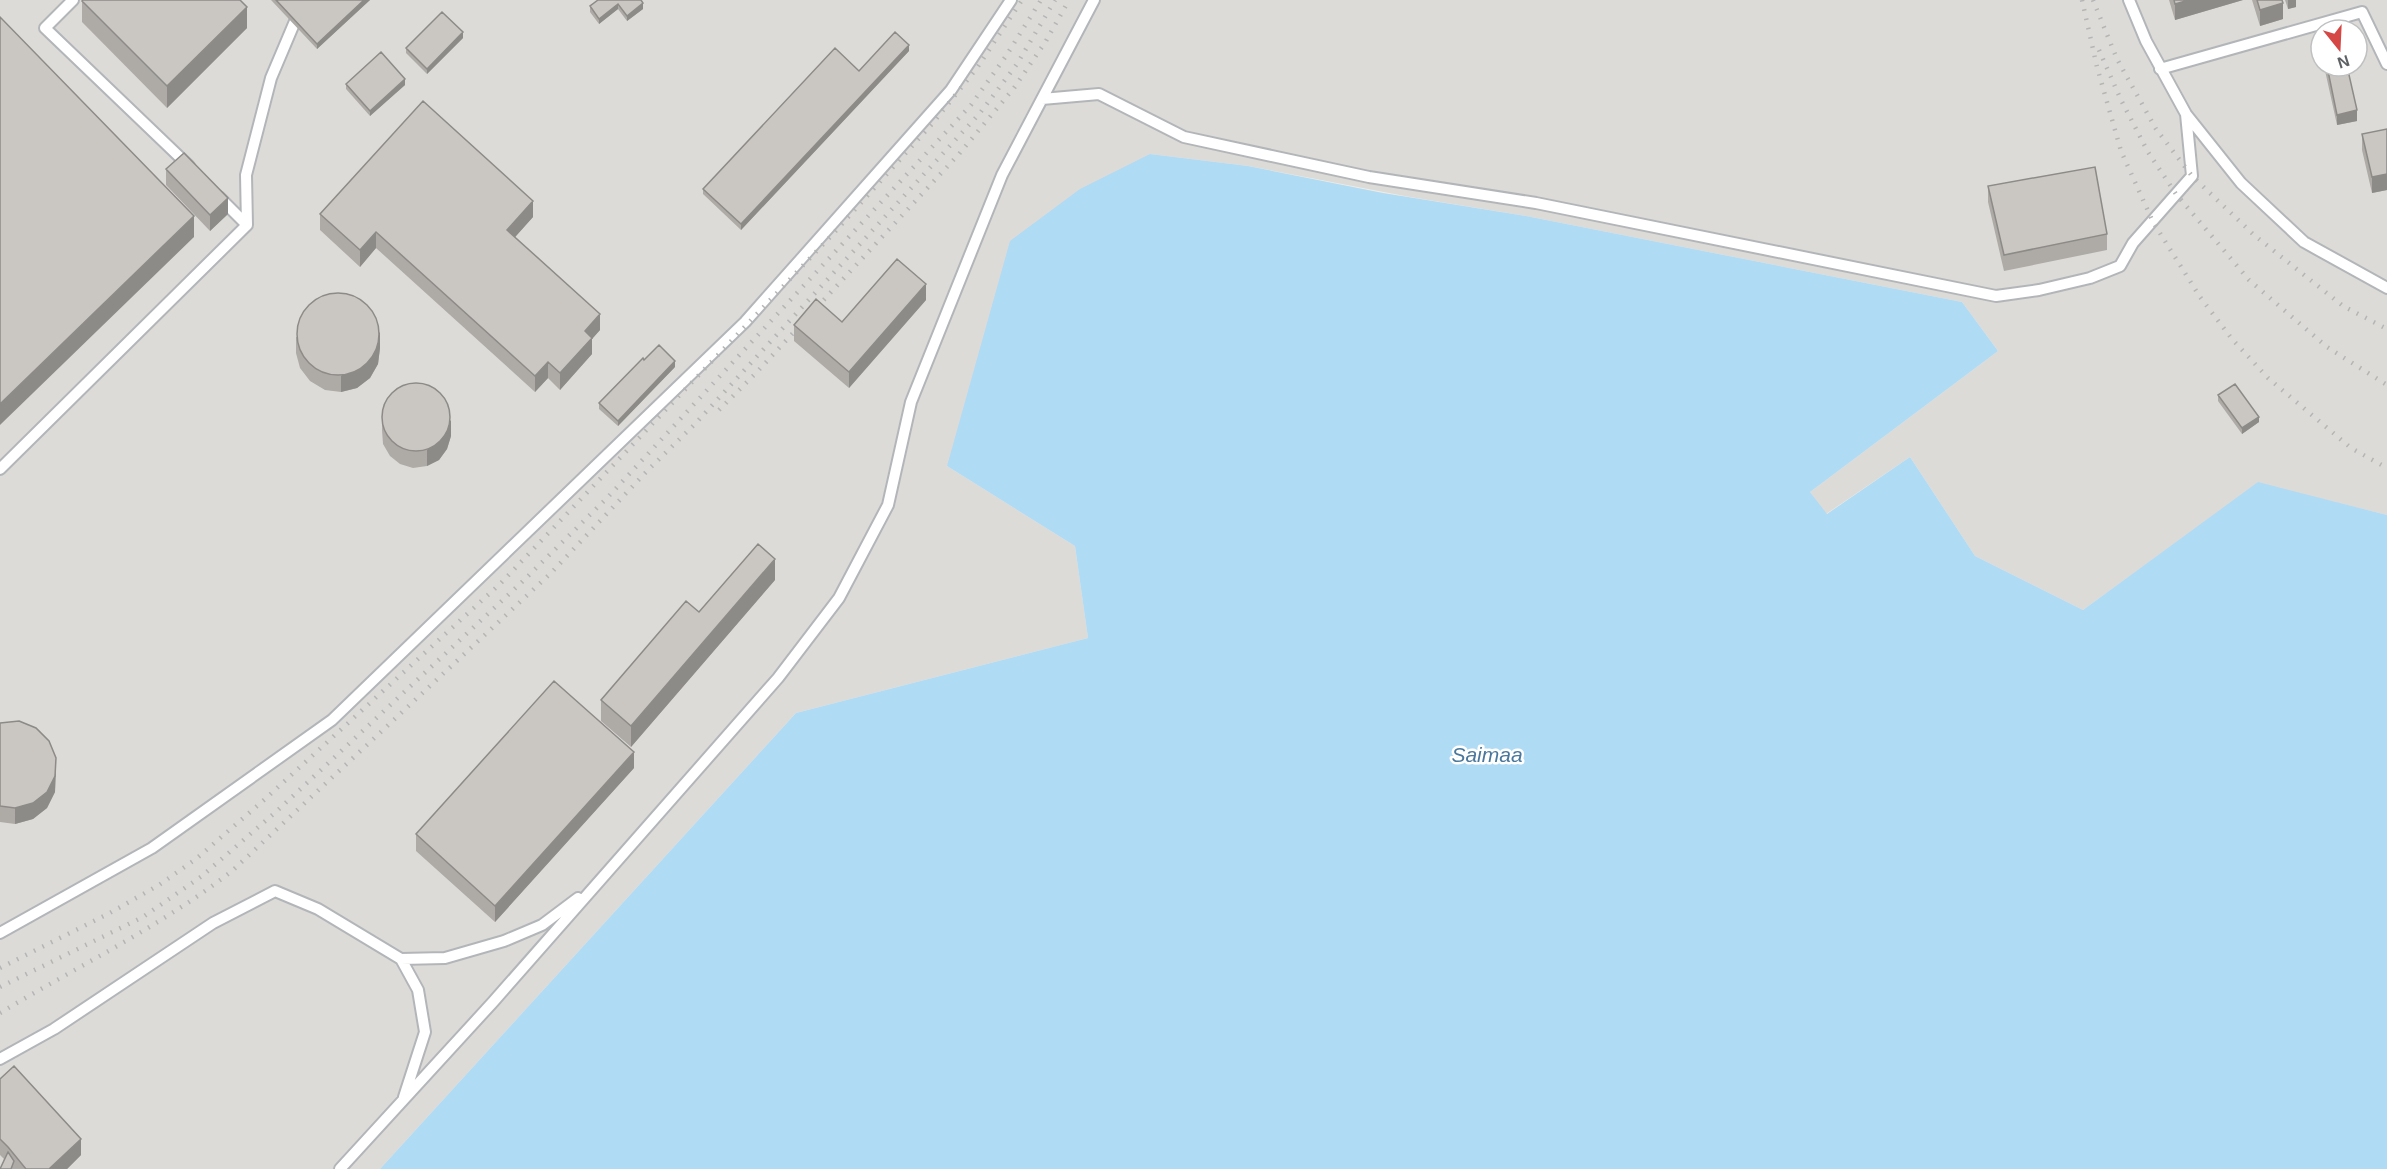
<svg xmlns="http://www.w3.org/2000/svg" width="2387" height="1169" viewBox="0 0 2387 1169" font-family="Arial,sans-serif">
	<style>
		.industrial { fill: #dddbd8; fill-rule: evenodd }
		.water { fill: #afdbf5 }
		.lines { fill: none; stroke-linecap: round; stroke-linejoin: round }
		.service-casing { stroke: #b3b6b9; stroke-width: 14 }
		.service { stroke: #fff; stroke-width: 10 }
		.rail { stroke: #b4b5b5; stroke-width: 4.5; stroke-dasharray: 1.5 8; stroke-linecap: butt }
		.wall { fill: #aeaba7 }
		.shaded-wall { fill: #8d8b88 }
		.building { fill: #cac7c2; stroke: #8d8b88; stroke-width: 1.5 }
		.labels { text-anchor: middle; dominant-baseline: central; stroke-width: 5; stroke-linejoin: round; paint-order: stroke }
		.water-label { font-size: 21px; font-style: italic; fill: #4a789d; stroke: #fff }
	</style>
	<rect width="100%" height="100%" fill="#eeece6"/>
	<path class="industrial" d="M0 0H2387V515L2258 483 2083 610 1975 556 1910 457 1826 514 1810 492 1998 351 1962 302 1526 216 1410 197 1248 166 1150 154 947 466 1075 546 1088 638 796 713 380 1169H0ZM2321 30H2357V66H2321Z"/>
	<path class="water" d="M1150 154 1248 166 1383 193 1526 216 1962 302 1998 351 1810 492 1827 514 1910 457 1975 556 2083 610 2258 482 2387 515V1169H380L796 713 1088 638 1075 546 947 466 1010 241 1080 189Z"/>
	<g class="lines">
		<defs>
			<path id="service" d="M73 0 45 28 189 166
				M2129 0 2146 41 2186 114 2241 183 2304 242 2387 288
				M2160 69 2362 12 2387 64
				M1042 99 1099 94 1184 137 1369 177 1536 203 1996 296 2039 290 2090 278 2120 266 2133 243 2192 176 2186 114
				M219 197 247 225 246 175 271 78 304 0
				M0 469 247 225
				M0 933 152 848 332 720 745 322 951 90 1011 0
				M401 959 445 958 504 941 542 925 578 898
				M0 1059 54 1029 213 923 275 891 318 909 401 959 418 990 425 1032 404 1097
				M340 1169 493 1002 778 678 839 598 888 505 911 402 1002 175 1094 0"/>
		</defs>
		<use href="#service" class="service-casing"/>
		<use href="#service" class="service"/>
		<path class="rail" d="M2082 0 2097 67 2121 151 2153 222 2200 297 2232 339 2268 378 2351 448 2387 468
			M2093 0 2117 59 2156 129 2192 176 2254 235 2343 306 2387 329
			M2099 50 2121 100 2148 152 2176 194 2249 280 2327 347 2387 385
			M719 410 756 373 959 154 1014 88 1046 41 1069 0
			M0 968 108 914 159 885 196 859 264 800 501 583 832 235 932 124 977 68 1022 0
			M0 987 143 917 202 876 278 810 522 582 608 497 971 105 1006 56 1041 0
			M0 1013C78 966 160 927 232 871L551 573 648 470 695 424 980 113 1017 64 1055 0"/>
	</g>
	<path class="wall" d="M271 0H370L317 49Z
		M598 0 643 9 627 21 618 9 599 24 590 12V6Z
		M2169 0H2243L2175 20Z
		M2252 0H2282L2283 19 2260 26Z
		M2285 0H2296V7L2288 9Z
		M82 1 247 28 167 108 82 22Z
		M463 38 427 74 406 53V48Z
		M909 51 741 230 703 194V189L859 71Z
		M2324 66H2347L2357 121 2337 125Z
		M346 84 405 85 370 116 346 89Z
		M2387 129V190L2372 193 2362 150V134Z
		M166 169 228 214 210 231 166 185Z
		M1988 186 2107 234V250L2004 271 1988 202Z
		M320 214 533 217 515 237 600 330 592 339V354L560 390 548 378 535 392 376 248 360 267 320 230Z
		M926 300 849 388 794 341V325L842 322Z
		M296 337 380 348 378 364 370 378 357 388 341 392 325 390 310 381 300 368 296 353Z
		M675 367 618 426 599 409V403Z
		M2218 395 2259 422 2242 434 2218 401Z
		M382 414 451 436 447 449 439 460 427 466 413 468 400 464 390 456 383 444 382 430Z
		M775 580 631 747 601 721V700L699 612Z
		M0 723 56 774 55 792 47 808 33 819 15 824 0 822Z
		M634 768 495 922 416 851V834Z
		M0 1079 81 1155 67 1169H0L4 1159 0 1155Z"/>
	<path class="shaded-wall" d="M364 0H370L317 49V44Z
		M2189 0H2243L2175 20V4Z
		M2288 0H2296V7L2288 9Z
		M643 3V9L627 21V16Z
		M2283 3V19L2260 26V10Z
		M618 4V9L599 24V19Z
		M247 7V28L167 108V86Z
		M463 32V38L427 74V69Z
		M909 45V51L741 230V224Z
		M405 79V85L370 116V111Z
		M2357 110V121L2337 125V115Z
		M2387 174V190L2372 193V177Z
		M228 198V214L210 231V215Z
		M533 201V217L507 246V230Z
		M194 216V237L0 425V404Z
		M376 232V248L360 267V250Z
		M926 284V300L849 388V372Z
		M600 314V330L592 339V354L560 390V373L585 331Z
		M380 332V348L378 364 370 378 357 388 341 392V376Z
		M675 361V367L618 426V421Z
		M548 362V378L535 392V376Z
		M2259 417V422L2242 434V428Z
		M451 420V436L447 449 439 460 427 466V450Z
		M775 559V580L631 747V726Z
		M634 752V768L495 922V906Z
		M56 758 55 792 47 808 33 819 15 824V808Z
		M81 1139V1155L67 1169H49Z"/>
	<path class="building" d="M83 0H240L247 7 167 86 82 1Z
		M276 0H364L317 44Z
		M598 0H641L643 3 627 16 618 4 599 19 590 6Z
		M2174 0H2189L2175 4Z
		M2257 0H2282L2283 3 2260 10Z
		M442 12 463 32 427 69 406 48Z
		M0 17 194 216 0 404Z
		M895 32 909 45 741 224 703 189 835 48 859 71Z
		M381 52 405 79 370 111 346 84Z
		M2327 66H2347L2357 110 2337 115Z
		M423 101 533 201 507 230 600 314 585 331 592 338 560 373 548 362 535 376 376 232 360 250 320 214Z
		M2387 129V174L2372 177 2362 134Z
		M184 153 228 198 210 215 166 169Z
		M2095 167 2107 234 2004 255 1988 186Z
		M897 259 926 284 849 372 794 325 816 299 842 322Z
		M297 334a41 41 0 1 1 82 0a41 41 0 1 1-82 0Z
		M659 345 675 361 618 421 599 403 643 358 644 360Z
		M382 417a34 34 0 1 1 68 0a34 34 0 1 1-68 0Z
		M2235 384 2259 417 2242 428 2218 395Z
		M758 544 775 559 631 726 601 700 686 601 699 612Z
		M554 681 634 752 495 906 416 834Z
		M19 721 36 728 49 741 56 758 55 776 47 792 33 803 15 808 0 806V723Z
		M14 1066 81 1139 49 1169H26L8 1147 0 1139V1079Z
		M8 1152 14 1161 11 1169H0Z"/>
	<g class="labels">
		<g class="water-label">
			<text x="1487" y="754">Saimaa</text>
		</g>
	</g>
	<g transform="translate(2339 48) rotate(162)"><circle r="28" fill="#ffffff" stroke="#bfc0c1" stroke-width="1.5"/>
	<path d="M0-4.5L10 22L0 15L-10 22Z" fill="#d54745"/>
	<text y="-9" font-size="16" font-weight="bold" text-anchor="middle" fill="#5e6164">N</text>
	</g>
</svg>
